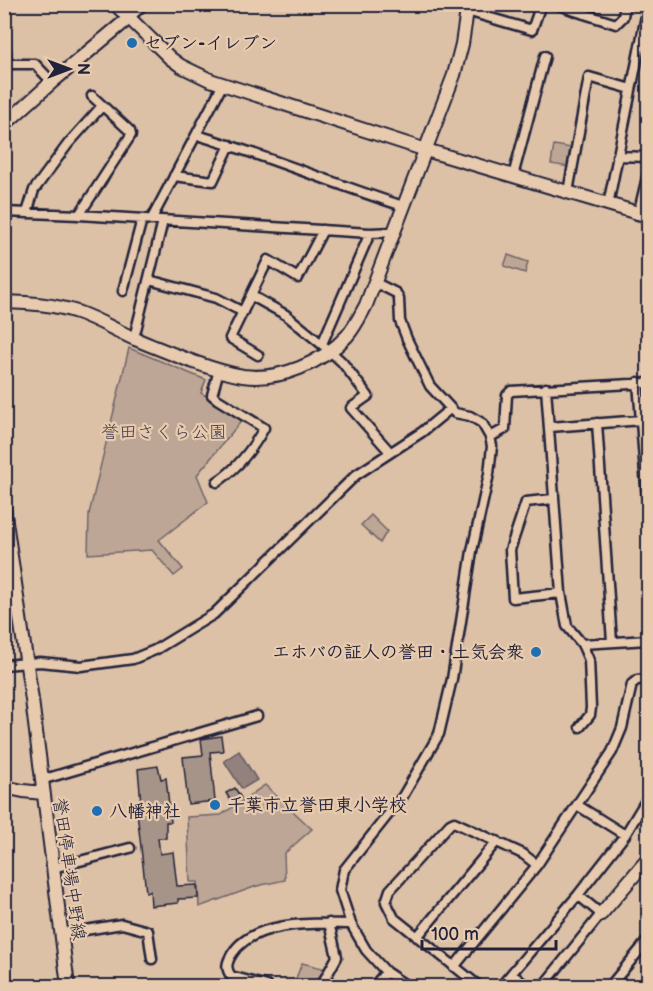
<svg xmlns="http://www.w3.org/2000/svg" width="653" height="991" viewBox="0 0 653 991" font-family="'Balsamiq Sans','Klee One',sans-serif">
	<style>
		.green { fill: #bda695; stroke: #706468; stroke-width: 1.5 }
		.water { fill: #92817d; stroke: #655b63; stroke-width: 1.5 }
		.building { fill: #a79489; stroke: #22223b; stroke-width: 1.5 }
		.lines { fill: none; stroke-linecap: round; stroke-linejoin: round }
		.street-casing { stroke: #22223b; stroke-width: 13 }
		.secondary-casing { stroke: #22223b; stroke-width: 16 }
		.street { stroke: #e8cbae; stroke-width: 8 }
		.secondary { stroke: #e8cbae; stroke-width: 12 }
		.poi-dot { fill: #1f6fb2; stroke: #e8cbae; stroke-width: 2 }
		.labels { text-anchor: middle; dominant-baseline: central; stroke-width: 4.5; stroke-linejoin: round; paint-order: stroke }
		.poi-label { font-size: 18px; font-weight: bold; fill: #22223b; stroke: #e8cbae; text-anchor: start }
		.park-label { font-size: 18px; fill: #413c4d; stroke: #e8cbae }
		.street-label { font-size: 18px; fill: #22223b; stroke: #e8cbae }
	</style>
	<rect width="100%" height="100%" fill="#dcc1a7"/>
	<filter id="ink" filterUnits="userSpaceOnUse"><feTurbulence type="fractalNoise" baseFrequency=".0167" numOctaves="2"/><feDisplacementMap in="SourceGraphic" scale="12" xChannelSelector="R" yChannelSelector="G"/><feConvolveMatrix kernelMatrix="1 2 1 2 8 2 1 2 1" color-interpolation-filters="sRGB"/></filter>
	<g filter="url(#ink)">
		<path class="green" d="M554 145 572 148 569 167 551 164Z
			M508 255 528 262 525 273 504 266Z
			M129 348 206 380 201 393 243 419 197 475 208 502 159 540 183 569 174 576 152 550 88 554 89 514Z
			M371 515 387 531 380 543 361 525Z
			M265 785 312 829 284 854 285 880 257 886 199 907 198 882H190L187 817 221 815Z
			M302 963 326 969 317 986H293Z"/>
		<path class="water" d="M239 751 257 780 242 789 224 761Z"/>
		<path class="building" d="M221 736 223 751 210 752 215 801 188 804 183 757 203 755 201 739Z
			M158 766 161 779 166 778 171 822H166V838H158L160 854 173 852 177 886 197 885 198 898 178 899V903L151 906 150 891 146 892 136 803H141L138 769Z
			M235 788 241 798 232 803 226 793Z"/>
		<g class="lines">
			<defs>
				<path id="street" d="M556 4 575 11
					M576 4 575 11 616 24 623 17 625 4
					M467 11 532 30 541 4
					M129 18 144 4
					M5 41 7 64H35L52 82
					M197 135C267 156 334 184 403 206
					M617 156 648 157
					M174 176 213 181 230 145
					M513 176 545 56
					M568 192 589 77 631 89
					M608 205 648 6
					M4 212 79 215 370 233 394 232
					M27 213 34 190 68 144 102 106
					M79 215 131 135 130 131 92 96
					M638 215 648 173
					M151 220 223 84
					M149 280 216 298 243 312
					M376 283 396 293 399 299 400 321 407 339 430 386 455 413 470 416 482 423 490 437 492 446 489 474 472 551 452 679 439 734 403 796 344 870 340 890 351 924 366 950 386 972 407 986
					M123 291 142 219
					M252 296 286 315 330 351 342 362 368 396 351 408 390 452
					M134 338 163 221
					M322 344 370 233
					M258 355 230 338 268 260 298 278 323 230
					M638 382 648 513
					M546 388 561 593 567 626 582 644 589 660 591 708 590 715 580 727
					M597 423 612 642
					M550 427 642 420
					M490 437 505 429 507 395 511 391 648 383
					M217 482C238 468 252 450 264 428L217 399 212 395 219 370
					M553 499 526 502 510 550 513 598 561 593
					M582 644 648 640
					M4 665 40 662 81 666 133 659 155 650 214 614 356 475 422 432 450 409
					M41 780 257 716
					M577 805 625 835
					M53 868 130 848
					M61 934 122 924 148 931 152 959
					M417 937 497 841
					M454 967 537 865 612 752 622 728 632 684 637 680 648 679
					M512 974 526 986
					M267 986 231 976C225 968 227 962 232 954 253 920 316 923 351 924
					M321 986 337 957 329 923
					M374 986 386 972
					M479 986 394 918 386 902 390 890 450 824 454 822 523 854 537 865
					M501 986 578 895 625 835 648 797
					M543 986 601 914 578 895
					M610 986 648 940"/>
				<path id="secondary" d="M115 4 170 58 181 66 210 80 426 150 648 216
					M4 125 52 82 129 18
					M4 302C29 303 53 304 77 312 97 319 115 330 135 339 165 351 212 371 243 376 280 381 322 363 347 336 355 327 360 316 366 305L454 75 462 44 468 4
					M4 508 32 700 68 986
					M4 787 23 791 43 793
					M601 914 648 859"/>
			</defs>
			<use href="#street" class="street-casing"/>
			<use href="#secondary" class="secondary-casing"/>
			<use href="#street" class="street"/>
			<use href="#secondary" class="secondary"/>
		</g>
	</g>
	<g class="poi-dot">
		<circle cx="132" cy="43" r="6"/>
		<circle cx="536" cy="652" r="6"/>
		<circle cx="215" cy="805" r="6"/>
		<circle cx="97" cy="811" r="6"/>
	</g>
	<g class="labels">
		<g class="poi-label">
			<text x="144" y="43">セブン-イレブン</text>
			<text x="524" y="652" text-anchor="end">エホバの証人の誉田・土気会衆</text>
			<text x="227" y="805">千葉市立誉田東小学校</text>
			<text x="109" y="811">八幡神社</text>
		</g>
		<g class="park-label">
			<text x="164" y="432">誉田さくら公園</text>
		</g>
		<g class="street-label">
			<text transform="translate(69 869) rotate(82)">誉田停車場中野線</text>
		</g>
	</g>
	<rect width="653" height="991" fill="none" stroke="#e8cbae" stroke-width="24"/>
	<rect x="12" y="12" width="629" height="967" fill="none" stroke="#22223b" stroke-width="2" filter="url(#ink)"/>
	<g transform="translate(69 69) rotate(90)" stroke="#e8cbae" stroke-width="4.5" paint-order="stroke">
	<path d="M0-4.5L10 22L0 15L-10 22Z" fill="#22223b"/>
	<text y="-9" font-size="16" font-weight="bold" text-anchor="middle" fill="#22223b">N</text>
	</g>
	<path d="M422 940v9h134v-9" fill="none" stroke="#22223b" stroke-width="3"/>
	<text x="431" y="940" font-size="18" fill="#22223b" stroke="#e8cbae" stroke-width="4.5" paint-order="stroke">100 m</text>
</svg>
